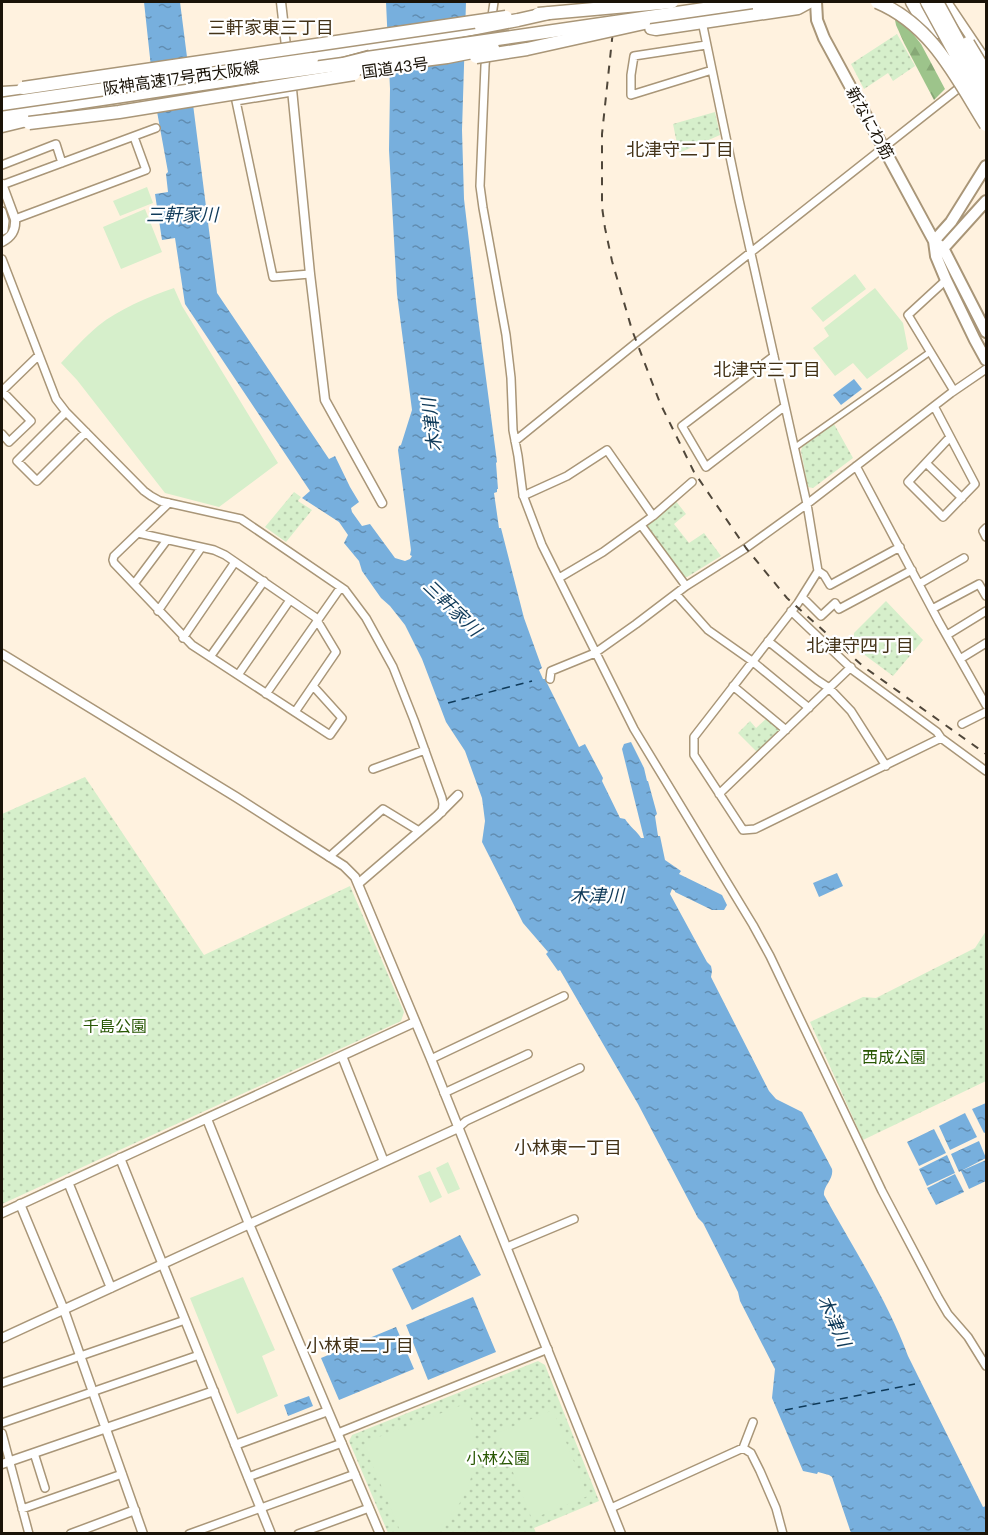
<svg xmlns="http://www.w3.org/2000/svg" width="988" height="1535" viewBox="0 0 988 1535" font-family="'DM Sans','Noto Sans JP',sans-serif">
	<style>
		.forest { fill: url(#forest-firs) }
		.park { fill: url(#park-dots) }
		.pitch { fill: #d6efcb }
		.water { fill: url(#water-ripples) }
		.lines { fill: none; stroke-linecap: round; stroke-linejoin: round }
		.ferry { stroke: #0f3a59; stroke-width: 1.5; stroke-dasharray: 8 6; stroke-linecap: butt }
		.pedestrian-casing { stroke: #a99678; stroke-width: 8 }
		.minor-casing { stroke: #a99678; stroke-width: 10 }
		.tertiary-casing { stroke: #a99678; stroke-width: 11 }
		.primary-casing { stroke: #a99678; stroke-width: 14 }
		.trunk-casing { stroke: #a99678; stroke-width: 15 }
		.motorway-casing { stroke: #a99678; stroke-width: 15 }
		.pedestrian { stroke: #fff; stroke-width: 5 }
		.minor { stroke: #fff; stroke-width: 7 }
		.tertiary { stroke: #fff; stroke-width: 8 }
		.primary { stroke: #fff; stroke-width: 10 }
		.trunk { stroke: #fff; stroke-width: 12 }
		.motorway { stroke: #fff; stroke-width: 12 }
		.rail { stroke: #50473a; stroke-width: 2; stroke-dasharray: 8 8; stroke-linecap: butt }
		.trunk-bridge-casing { stroke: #a99678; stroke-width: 15; stroke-linecap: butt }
		.motorway-bridge-casing { stroke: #a99678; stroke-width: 15; stroke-linecap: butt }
		.trunk-bridge { stroke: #fff; stroke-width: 12 }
		.motorway-bridge { stroke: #fff; stroke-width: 12 }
		.labels { text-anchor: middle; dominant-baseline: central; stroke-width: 4.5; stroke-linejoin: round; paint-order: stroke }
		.street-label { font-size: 16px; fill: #1a1308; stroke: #fff }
		.park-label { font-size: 16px; fill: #295804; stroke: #fff }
		.neighbourhood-label { font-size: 18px; fill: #443318; stroke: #fff }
		.water-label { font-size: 18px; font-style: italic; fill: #0f3a59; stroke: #fff }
	</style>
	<defs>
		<pattern id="forest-firs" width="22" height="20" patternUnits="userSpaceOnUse" patternTransform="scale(1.5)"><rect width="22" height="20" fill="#9dc48b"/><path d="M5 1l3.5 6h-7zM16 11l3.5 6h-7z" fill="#87a876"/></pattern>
		<pattern id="park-dots" width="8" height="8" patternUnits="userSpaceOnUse" patternTransform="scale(1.5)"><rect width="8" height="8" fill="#d6efcb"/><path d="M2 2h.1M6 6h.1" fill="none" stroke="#b7ccad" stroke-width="1.8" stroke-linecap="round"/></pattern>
		<pattern id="water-ripples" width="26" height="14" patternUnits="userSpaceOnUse" patternTransform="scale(1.5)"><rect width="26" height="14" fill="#77afdd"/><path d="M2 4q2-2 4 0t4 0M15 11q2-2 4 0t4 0" fill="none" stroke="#618db1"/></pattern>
	</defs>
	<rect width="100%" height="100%" fill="#fff2df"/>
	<path class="forest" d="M895 20 903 21 921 44 945 89 934 100 904 43 896 25Z"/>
	<path class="park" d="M897 34 915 66 893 81 888 73 864 89 851 64Z
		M715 112 720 135 679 153 673 124Z
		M834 424 853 458 813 488 808 487 801 451 802 447Z
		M294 492 301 497 298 501 312 510 286 542 265 527Z
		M675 500 686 514 674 524 689 543 704 533 721 556 687 577H684L644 526Z
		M886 601 923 640 893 676 854 647V633Z
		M768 717 783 730 760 752H757L738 733 750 721 756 728Z
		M85 777 204 955 350 886 404 1012 401 1021 2 1204V814Z
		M986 931V1081L863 1140 810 1022 863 997 876 998 975 948Z
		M538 1361 545 1365 599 1501 534 1528 536 1533H388L349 1441 352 1435Z"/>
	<path class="pitch" d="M147 187 153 203 120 216 113 201Z
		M145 209 162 252 121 269 103 227Z
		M855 274 866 289 823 322 811 308Z
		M174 288 182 306 278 463 219 507 165 493 77 380 61 363C73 350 84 338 98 326 119 309 148 297 174 288Z
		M875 288 903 323 908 349 867 379 853 363 835 376 813 348 829 336 824 328Z
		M448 1162 460 1189 448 1194 436 1168Z
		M430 1171 442 1197 430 1203 418 1176Z
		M243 1277 275 1350 262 1356 278 1396 237 1414 190 1298Z
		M465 1404C468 1411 472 1418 473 1426 480 1457 471 1495 448 1518 443 1523 437 1531 430 1533 422 1535 410 1534 401 1533L365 1447 368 1441Z
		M553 1410 588 1496 532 1519 497 1433Z"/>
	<path class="water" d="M144 2H180L217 293 329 459 335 456 350 487 359 502 351 508 352 512 362 526 370 524 395 558 405 561 410 559 412 556 410 555 411 550 398 450 399 446 401 445 412 410 397 294 389 150 390 89 386 2H466L462 130 464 199 477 310 497 462 496 463 498 489H497V492L494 493 499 528H501L524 618 542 668 539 670 543 679H545L579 747 585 744 603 778 602 781 620 818 625 819C630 827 637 831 641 838H644L622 749 624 744 631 742 644 768 647 781H648L657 814 655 816 658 836H660L665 860 681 871 679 874 722 895 727 905 724 910H712L675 892V891L672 889 670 894 707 962 711 966 712 971 711 977 714 983 769 1091 776 1099 802 1112 832 1169C834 1179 823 1186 824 1195 853 1248 887 1299 908 1356L983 1507 986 1506V1533H851L832 1477 829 1475 818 1472 817 1474 803 1471 772 1398 775 1369 740 1301 738 1292 703 1223 698 1218 638 1104 560 970 558 971 546 954 548 952 523 923 482 842 485 821 482 798 465 751 446 722 422 659 405 625 390 606 381 598 362 571 359 561 344 543 348 535 339 522 302 498 310 491 185 304 175 238 162 240 155 194 168 192 166 174 168 172 154 95Z
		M854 379 862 389 841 405 833 395Z
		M837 873 843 886 819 897 813 883Z
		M986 1103V1132L984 1133 972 1109Z
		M965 1113 977 1137 950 1150 939 1126Z
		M934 1129 946 1153 919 1166 907 1142Z
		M979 1141 986 1158 959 1172 951 1154Z
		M947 1155 955 1173 927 1186 919 1169Z
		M986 1160V1181L969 1189 961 1171Z
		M955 1174 964 1192 936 1205 927 1188Z
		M460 1235 481 1275 412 1310 392 1269Z
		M473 1297 496 1352 428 1380 406 1325Z
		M396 1327 414 1369 339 1400 321 1358Z
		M309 1396 313 1406 288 1416 284 1405Z"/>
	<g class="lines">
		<path class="ferry" d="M448 703 532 681
			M785 1410 915 1384"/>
		<defs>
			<path id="pedestrian" d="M794 448 930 352"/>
			<path id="minor" d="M698 2 739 200 807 504 818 571 798 603 694 737V755L743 830 755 829 941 738
				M488 43 494 2
				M706 45 634 56 631 75V95L712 70
				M486 54 485 66 480 186 483 208 506 335 511 378 513 430 518 456 523 495 542 545 634 729 753 925 770 956 882 1191 938 1297 948 1314 968 1337 986 1366
				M292 92 236 101 273 277 310 274
				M2 165 56 144 62 163
				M2 185 156 128
				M2 211 5 221 4 230 2 231
				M15 219 146 170 134 137
				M2 259 56 399 66 412 144 491 151 496 160 501 241 519 345 590 366 618 393 667 414 720 442 798 443 804 442 812
				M946 280 908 315 954 391
				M774 356 682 426 706 467 785 406
				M2 391 39 355
				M934 406 975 484 943 517 908 482 950 437
				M66 412 17 461 37 481 86 432
				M2 434 9 442 31 421 2 391
				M515 441 636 343 964 84
				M926 463 962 498
				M856 466 939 622 986 705
				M523 496 567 476 607 450 653 516
				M169 503 114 556 113 560 114 563 192 645 330 735 342 718 314 687
				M641 525 686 586
				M986 528 983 531 986 537
				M138 533 214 550 225 555 315 617 336 652 295 712
				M818 571 824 575 830 585 900 547
				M559 578 603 552 653 516 692 482
				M134 584 167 540
				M919 584 964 558
				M676 594 708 630 752 661 809 708
				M802 597 821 616 835 603 839 609 912 570
				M932 609 979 584 986 596
				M158 611 201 548
				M791 611 854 671 937 732 941 738 986 771
				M947 635 986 611
				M183 638 235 562
				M768 641 817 680 829 688 851 711 886 766
				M210 657 264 581
				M960 659 986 643
				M238 675 290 600
				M550 679 551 671 595 653 636 624 686 586 746 548 807 504 951 393 986 369
				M733 686 786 730
				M266 694 341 587
				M962 724 986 712
				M373 769 425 750
				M719 794 851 667
				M329 857 383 809 419 831
				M431 1059 564 996
				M444 1093 528 1054
				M458 1128 466 1121 580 1068
				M507 1247 574 1219
				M2 1383 185 1320
				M2 1423 199 1355
				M2 1433 29 1534
				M338 1433 548 1349
				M743 1448 751 1453 760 1471 776 1508 783 1534
				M34 1453 45 1488
				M248 1477 342 1443
				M611 1508 743 1448 753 1422
				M22 1509 122 1474
				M189 1534 355 1474
				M298 1534 369 1508"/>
			<path id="tertiary" d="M281 2 287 55
				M947 2 986 60
				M291 79 310 274 325 400 382 503
				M2 184 15 219C16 231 11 237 2 242
				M2 654 236 797 344 866 355 877 431 1059 621 1534
				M359 883 437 816 458 795
				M342 1056 384 1162
				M207 1119 249 1224 380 1534
				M120 1158 271 1534
				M68 1182 111 1288
				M20 1204 64 1310 143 1534
				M2 1213 415 1022
				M2 1338 458 1128
				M235 1445 328 1411
				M2 1464 214 1391
				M71 1534 135 1510"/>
			<path id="primary" d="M816 2 817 20 824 38 934 241 936 256 946 280 975 340 986 360
				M934 241 943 248 986 332
				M934 241 951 222 986 166
				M940 252 986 201"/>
			<path id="trunk" d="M645 2 649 23 651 28 656 29 798 8 809 2
				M912 2 925 25 937 32
				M740 8 787 2"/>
			<path id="motorway" d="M374 48 481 27
				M312 59 380 40
				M94 84 134 78 172 75
				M2 93 35 91
				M2 114 263 75
				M2 126 39 117"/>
		</defs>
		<use href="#pedestrian" class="pedestrian-casing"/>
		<use href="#minor" class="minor-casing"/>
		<use href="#tertiary" class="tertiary-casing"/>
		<use href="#primary" class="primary-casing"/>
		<use href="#trunk" class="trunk-casing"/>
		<use href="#motorway" class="motorway-casing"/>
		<use href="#pedestrian" class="pedestrian"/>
		<use href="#minor" class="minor"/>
		<use href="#tertiary" class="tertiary"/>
		<use href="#primary" class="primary"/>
		<use href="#trunk" class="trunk"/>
		<use href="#motorway" class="motorway"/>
		<path class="rail" d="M616 2 602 134V207L605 228 612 261 632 330 660 403 694 472 746 548 787 598 864 667 986 754"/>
		<defs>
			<path id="trunk-bridge" d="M538 14 672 2
				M476 57 527 49 644 23
				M23 88 506 17
				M29 123 119 112 354 74"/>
			<path id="motorway-bridge" d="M877 2C932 25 956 77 986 125
				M927 2 986 110
				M937 2 986 92
				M481 27 518 20 549 13
				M968 43 986 73
				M338 71 447 57 493 48
				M263 75 343 64 367 58 752 2
				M2 104 312 59"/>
		</defs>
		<use href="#trunk-bridge" class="trunk-bridge-casing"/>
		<use href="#motorway-bridge" class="motorway-bridge-casing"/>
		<use href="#trunk-bridge" class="trunk-bridge"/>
		<use href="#motorway-bridge" class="motorway-bridge"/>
	</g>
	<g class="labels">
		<g class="street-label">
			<text transform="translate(395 68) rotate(-8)">国道43号</text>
			<text transform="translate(181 78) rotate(-8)">阪神高速17号西大阪線</text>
			<text transform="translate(870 123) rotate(61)">新なにわ筋</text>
		</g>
		<g class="park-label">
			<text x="115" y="1026">千島公園</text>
			<text x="894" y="1057">西成公園</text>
			<text x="498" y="1458">小林公園</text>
		</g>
		<g class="neighbourhood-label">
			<text x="271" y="28">三軒家東三丁目</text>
			<text x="680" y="150">北津守二丁目</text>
			<text x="767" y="370">北津守三丁目</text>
			<text x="860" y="646">北津守四丁目</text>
			<text x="568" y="1148">小林東一丁目</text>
			<text x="360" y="1346">小林東二丁目</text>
		</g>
		<g class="water-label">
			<text x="182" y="215">三軒家川</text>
			<text transform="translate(432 425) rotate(-97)">木津川</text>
			<text transform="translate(452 608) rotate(44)">三軒家川</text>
			<text x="597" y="896">木津川</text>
			<text transform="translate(834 1321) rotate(66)">木津川</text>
		</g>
	</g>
	<rect width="988" height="1535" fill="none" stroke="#1a1308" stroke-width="6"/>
</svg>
